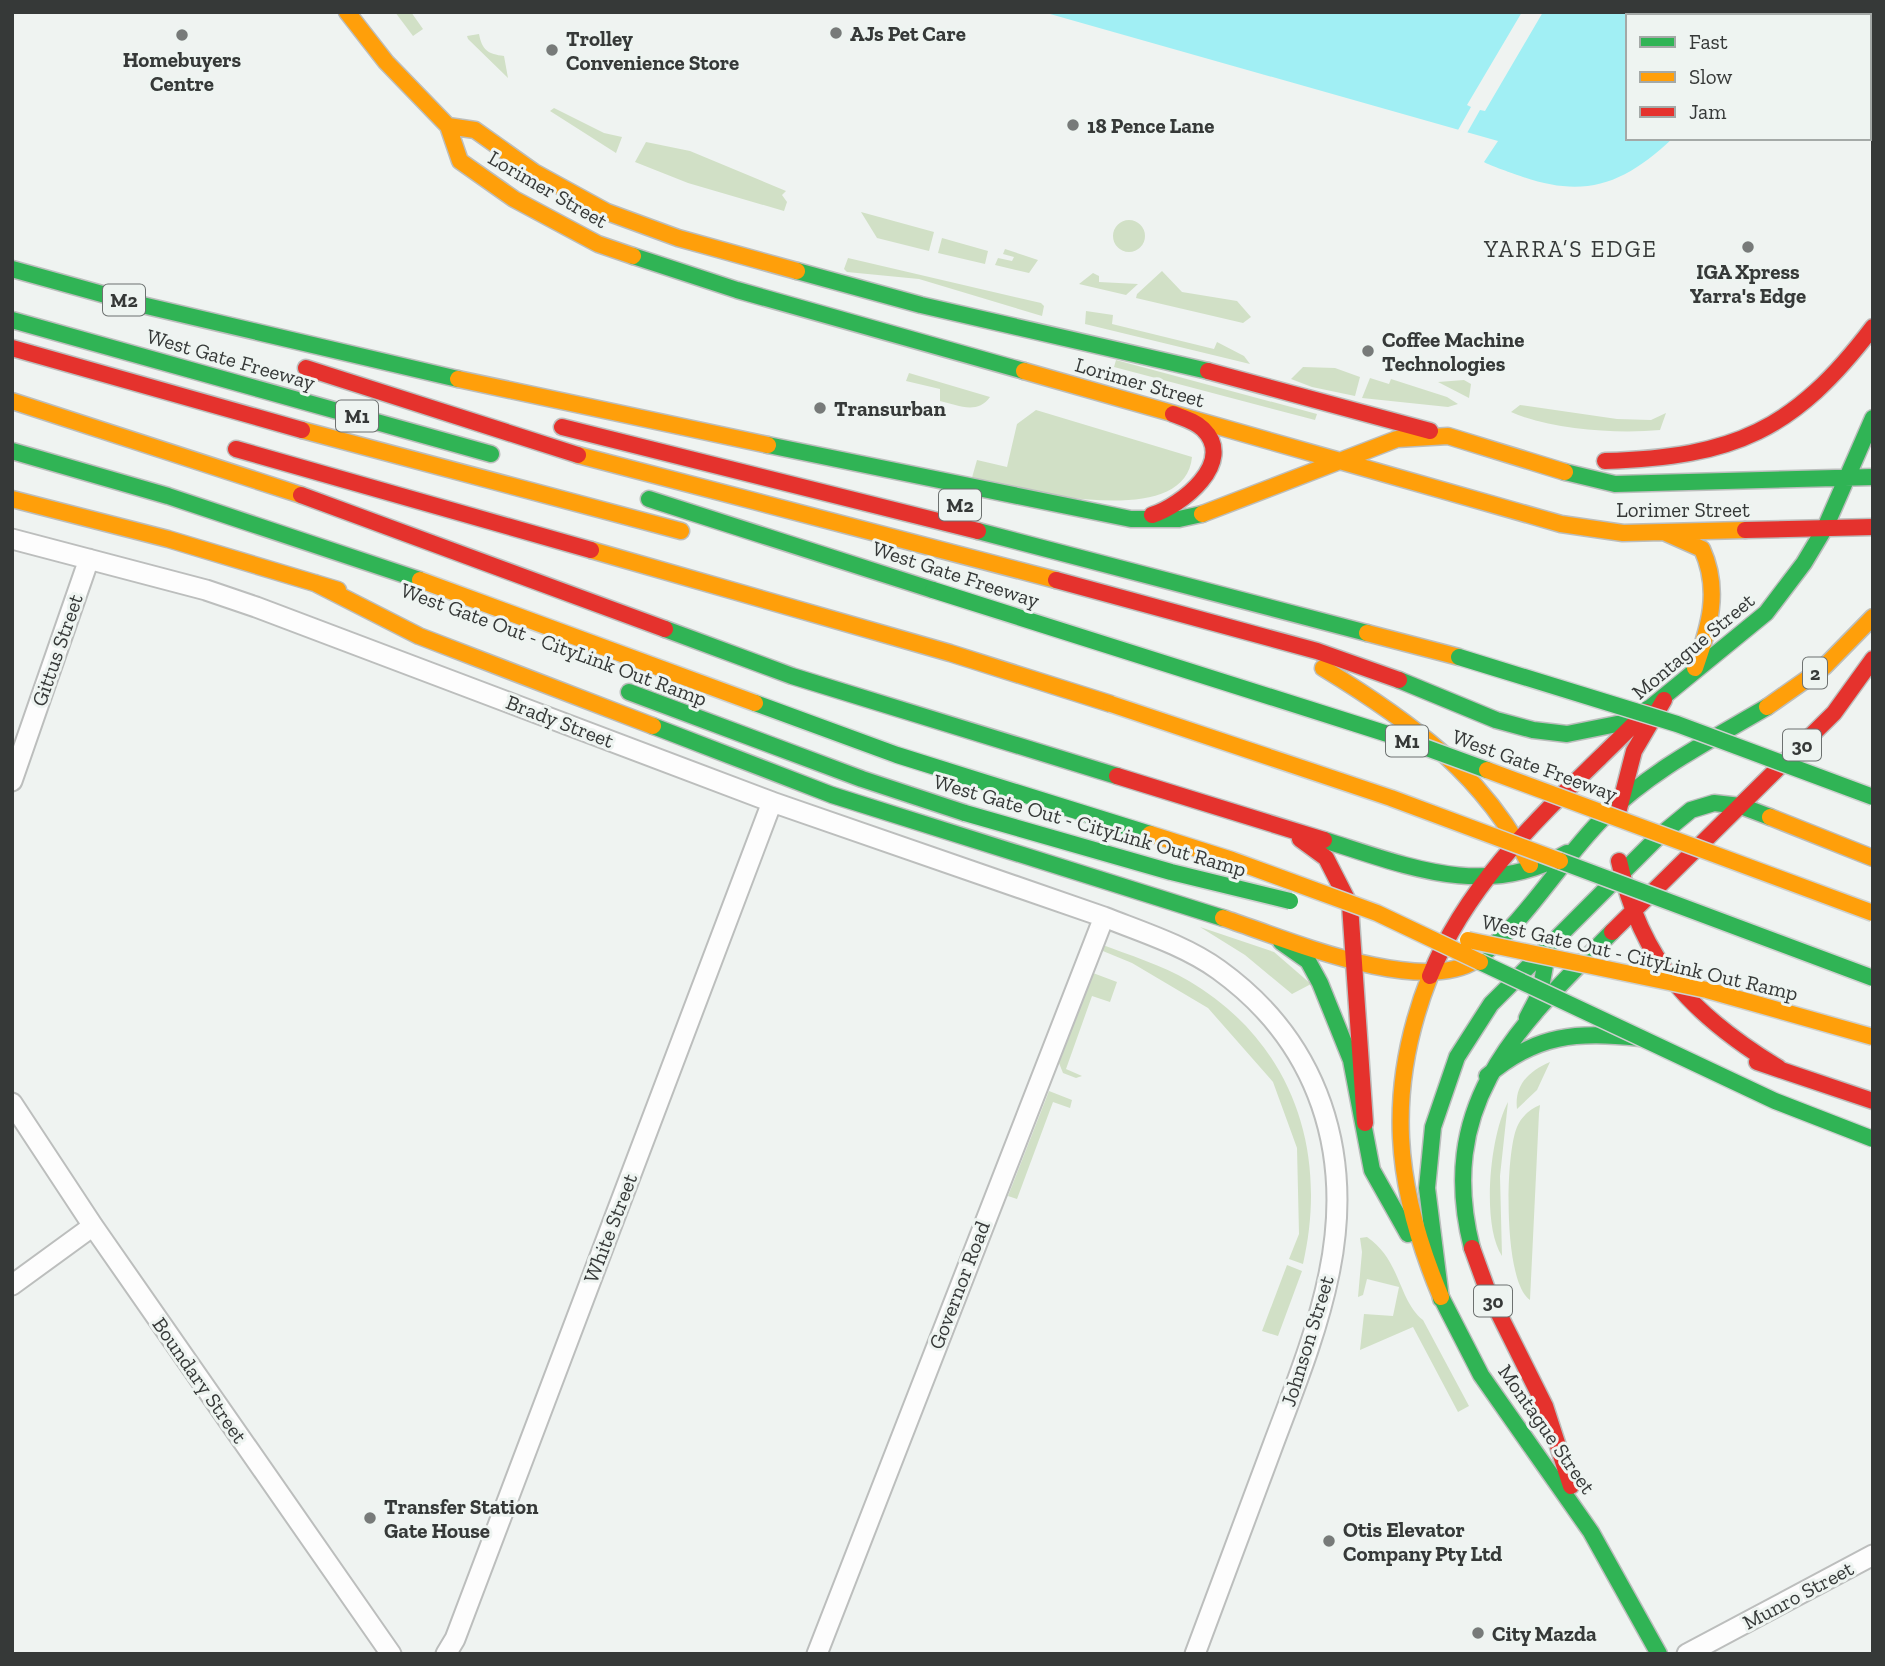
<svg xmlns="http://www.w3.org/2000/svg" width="1885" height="1666" viewBox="0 0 1885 1666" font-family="'Zilla Slab',serif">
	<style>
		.green { fill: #d1e0c6 }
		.water { fill: #a1eff4 }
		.pier { fill: #eff3f1 }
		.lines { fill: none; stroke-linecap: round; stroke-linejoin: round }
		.street-casing { stroke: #bcbebd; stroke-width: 23 }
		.fast-casing { stroke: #bcbebd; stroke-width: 19 }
		.slow-casing { stroke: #bcbebd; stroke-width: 19 }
		.jam-casing { stroke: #bcbebd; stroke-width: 19 }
		.street { stroke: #fdfdfd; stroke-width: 19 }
		.fast { stroke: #30b455; stroke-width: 16 }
		.slow { stroke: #ff9f0a; stroke-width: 16 }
		.jam { stroke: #e5322d; stroke-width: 16 }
		.fast-bridge-casing { stroke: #cdd0cf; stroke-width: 19; stroke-linecap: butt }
		.slow-bridge-casing { stroke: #cdd0cf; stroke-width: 19; stroke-linecap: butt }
		.fast-bridge { stroke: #30b455; stroke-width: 16 }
		.slow-bridge { stroke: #ff9f0a; stroke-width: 16 }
		.poi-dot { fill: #777a79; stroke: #eef4f1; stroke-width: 2.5 }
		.labels { text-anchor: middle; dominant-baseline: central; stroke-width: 6; stroke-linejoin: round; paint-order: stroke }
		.shield { fill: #eef4f1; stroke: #6d7170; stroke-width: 2 }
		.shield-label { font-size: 19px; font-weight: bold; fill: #363938 }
		.poi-label { font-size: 21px; font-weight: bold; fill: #363938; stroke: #eef4f1; text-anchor: start }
		.street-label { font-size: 21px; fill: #363938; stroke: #eef4f1 }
		.neighbourhood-label { font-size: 23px; letter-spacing: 2px; fill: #363938; stroke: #eef4f1 }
	</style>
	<rect width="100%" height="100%" fill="#eff3f1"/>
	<path class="green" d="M395 12H411L423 29 413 36Z
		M479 34C482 50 488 54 504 56L508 78 468 39 467 36Z
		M554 108 604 133 622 137 616 153 550 111Z
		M646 142 690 151 786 191 782 195 787 202 784 211 688 183 635 162Z
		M861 212 934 232 929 251 877 238Z
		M1113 236a16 16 0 1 1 32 0a16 16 0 1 1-32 0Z
		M942 238 988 251 985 264 938 253Z
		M1005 249 1038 260 1029 273 995 265 998 258 1012 261 1014 257 1003 254Z
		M848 258 1041 303 1044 306 1042 316 919 279 847 272 844 269Z
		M1162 271 1182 292 1237 301 1251 317 1243 323 1136 298 1137 294Z
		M1093 273 1099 276V282L1138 284 1126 295 1079 284Z
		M1086 311 1113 315 1112 324 1214 349 1217 342 1244 356 1250 364 1085 324Z
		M1116 360 1317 414 1315 420 1114 367Z
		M1303 367 1335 368 1360 377 1355 396 1312 387 1291 379Z
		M909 373 990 397C977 415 958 405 940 401V389L906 381Z
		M1370 378 1389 384 1391 379 1447 397 1458 404 1448 407 1362 398Z
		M1464 380 1471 384 1469 398 1438 382Z
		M1520 405 1617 419 1651 420 1666 413 1660 430C1618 434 1551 430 1511 412Z
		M1036 410 1192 457C1185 533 1019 488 971 481L977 460 1007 467 1017 424Z
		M1200 927 1274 952 1311 984 1292 994 1245 955Z
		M1100 944C1129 955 1162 965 1189 981 1292 1042 1329 1150 1303 1264L1289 1259 1299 1234 1297 1148 1273 1082 1208 1008 1132 963 1098 949Z
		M1093 973 1117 982 1110 1002 1092 996 1066 1069 1082 1076 1076 1078 1063 1073 1059 1063Z
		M1550 1062 1537 1090 1517 1109C1514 1085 1529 1071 1550 1062Z
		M1049 1091 1072 1100 1070 1108 1053 1102 1017 1199 1008 1196Z
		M1508 1102 1500 1176 1502 1256C1481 1224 1490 1135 1508 1102Z
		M1540 1105 1539 1113 1530 1300C1503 1282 1505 1155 1517 1127 1521 1117 1530 1109 1540 1105Z
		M1367 1237C1401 1260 1398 1300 1423 1320L1469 1406 1458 1412 1413 1327 1360 1350 1364 1314 1393 1316 1399 1287 1367 1279 1363 1295 1358 1297 1362 1252 1360 1238Z
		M1287 1265 1302 1271 1278 1336 1262 1331Z"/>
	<path class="water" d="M1043 12H1738L1736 16H1628V138H1673C1625 183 1587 199 1523 177 1514 174 1489 165 1484 162L1498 141Z"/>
	<path class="pier" d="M1522 12H1543L1485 111 1480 110 1467 133 1458 130 1471 107 1467 105Z"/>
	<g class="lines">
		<defs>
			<path id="street" d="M12 539 206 590 256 607 772 802 1104 917C1142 932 1186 946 1219 970 1320 1043 1354 1154 1329 1274 1317 1333 1294 1389 1273 1445 1247 1515 1221 1584 1195 1654
				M12 781 89 559
				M12 1103 93 1226 391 1654
				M12 1285 93 1226
				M446 1654 455 1639 772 802
				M817 1654 1104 917
				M1687 1654 1873 1555"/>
			<path id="fast" d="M633 256 737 290 1024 371
				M12 269 138 304 458 379
				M797 271 921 305 1208 371
				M12 320 491 454
				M768 445 1131 519H1179L1202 514
				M12 451 168 496 420 580
				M1565 472 1615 484 1873 477
				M649 499 933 590
				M978 531 1367 633
				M665 629 792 676 1117 776
				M1399 680 1496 720 1533 730 1567 734 1622 723 1651 707 1766 613 1804 563 1825 528 1873 418
				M629 692 862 779 965 813
				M653 726 832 795 1223 918
				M1324 840C1407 866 1485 900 1567 853
				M1281 942 1308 961 1320 983
				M1476 960C1527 921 1559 862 1604 817 1651 770 1711 740 1767 707
				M1320 983 1351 1060 1372 1170 1408 1234
				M1527 1018 1540 993 1546 960
				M1487 1076C1537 1033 1577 1032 1640 1038
				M1472 1248C1435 1102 1519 1026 1612 932
				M1441 1297 1481 1375 1591 1532 1659 1654
				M1441 1299 1427 1188 1433 1127 1457 1057 1491 1004 1657 838 1691 810 1714 803 1741 806 1770 817"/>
			<path id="slow" d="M347 12 386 62 448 126 460 161 514 199 598 244 633 256
				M448 126 475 130 534 172 607 212 678 238 797 271
				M1024 371 1340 461
				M458 379 768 445
				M12 401 301 495
				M302 430 681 531
				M578 455 1056 580
				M1340 461 1561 524 1623 533 1745 530
				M12 499 168 539 338 590
				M1202 514 1397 439 1448 436 1565 472
				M1666 533 1702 549C1721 591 1709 627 1695 668
				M591 550 950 653 1111 704
				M315 583 419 636 653 726
				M1367 633 1459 657
				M1323 668C1410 721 1482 773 1530 865
				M1767 707 1824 667 1873 617
				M1770 817 1873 858
				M1223 918C1284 938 1419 997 1476 960
				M1430 976C1385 1090 1394 1186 1441 1297"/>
			<path id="jam" d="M12 348 302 430
				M306 368 578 455
				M1208 371 1430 431
				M562 427 978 531
				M236 449 591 550
				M1605 461C1734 457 1794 431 1873 327
				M301 495 665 629
				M1152 515C1181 506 1237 462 1203 429 1195 421 1183 418 1173 414
				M1745 530 1873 527
				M1056 580 1317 651 1399 680
				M1117 776 1324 840
				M1619 809 1634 751 1664 700
				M1300 839 1326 858 1350 905 1365 1123
				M1619 861C1641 962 1693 1016 1779 1068
				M1612 932 1834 713 1873 659
				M1430 976C1473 868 1567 793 1646 712
				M1757 1062 1873 1101
				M1472 1248 1488 1292 1545 1406 1571 1486"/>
		</defs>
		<use href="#street" class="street-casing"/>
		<use href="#fast" class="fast-casing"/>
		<use href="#slow" class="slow-casing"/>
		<use href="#jam" class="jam-casing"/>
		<use href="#street" class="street"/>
		<use href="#fast" class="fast"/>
		<use href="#slow" class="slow"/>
		<use href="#jam" class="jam"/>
		<defs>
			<path id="fast-bridge" d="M933 590 1394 736 1487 770
				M1459 657 1677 724 1873 797
				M755 703 897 755 1150 834
				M965 813 1171 872 1290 901
				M1560 861 1873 978
				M1480 962 1775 1101 1873 1139"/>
			<path id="slow-bridge" d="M420 580 755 703
				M1111 704 1391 798 1560 861
				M1487 770 1873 913
				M1150 834 1232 860 1377 913 1480 962
				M1468 940 1707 990 1873 1037"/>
		</defs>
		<use href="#fast-bridge" class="fast-bridge-casing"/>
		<use href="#slow-bridge" class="slow-bridge-casing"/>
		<use href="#fast-bridge" class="fast-bridge"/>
		<use href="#slow-bridge" class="slow-bridge"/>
	</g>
	<g class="poi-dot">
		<circle cx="836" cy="33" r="7"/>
		<circle cx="182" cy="35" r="7"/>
		<circle cx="552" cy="50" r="7"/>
		<circle cx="1073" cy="125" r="7"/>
		<circle cx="1748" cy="247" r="7"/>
		<circle cx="1368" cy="351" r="7"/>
		<circle cx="820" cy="408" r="7"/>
		<circle cx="370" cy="1518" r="7"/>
		<circle cx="1329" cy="1541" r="7"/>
		<circle cx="1478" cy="1633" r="7"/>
	</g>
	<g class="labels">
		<g class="shield">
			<rect x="103" y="284.5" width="42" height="31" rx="5"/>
			<rect x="336" y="400.5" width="42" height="31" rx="5"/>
			<rect x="939" y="489.5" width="42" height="31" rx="5"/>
			<rect x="1803" y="657.5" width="24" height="31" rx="5"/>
			<rect x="1386" y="725.5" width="42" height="31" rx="5"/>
			<rect x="1783" y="729.5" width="38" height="31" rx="5"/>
			<rect x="1474" y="1285.5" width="38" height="31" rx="5"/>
		</g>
		<g class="shield-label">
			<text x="124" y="300">M2</text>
			<text x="357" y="416">M1</text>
			<text x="960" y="505">M2</text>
			<text x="1815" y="673">2</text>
			<text x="1407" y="741">M1</text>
			<text x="1802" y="745">30</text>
			<text x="1493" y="1301">30</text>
		</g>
		<g class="poi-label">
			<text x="850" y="33">AJs Pet Care</text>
			<text x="566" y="38">Trolley<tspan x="566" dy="24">Convenience Store</tspan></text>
			<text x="182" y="59" text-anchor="middle">Homebuyers<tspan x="182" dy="24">Centre</tspan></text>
			<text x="1087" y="125">18 Pence Lane</text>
			<text x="1748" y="271" text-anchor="middle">IGA Xpress<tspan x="1748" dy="24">Yarra's Edge</tspan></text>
			<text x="1382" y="339">Coffee Machine<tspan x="1382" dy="24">Technologies</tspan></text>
			<text x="834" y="408">Transurban</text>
			<text x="384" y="1506">Transfer Station<tspan x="384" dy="24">Gate House</tspan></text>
			<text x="1343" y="1529">Otis Elevator<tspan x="1343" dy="24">Company Pty Ltd</tspan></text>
			<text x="1492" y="1633">City Mazda</text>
		</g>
		<g class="street-label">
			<text transform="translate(548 189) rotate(30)">Lorimer Street</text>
			<text transform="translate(231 359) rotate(16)">West Gate Freeway</text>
			<text transform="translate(1140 382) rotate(16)">Lorimer Street</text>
			<text x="1683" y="509">Lorimer Street</text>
			<text transform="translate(956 574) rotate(18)">West Gate Freeway</text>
			<text transform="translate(554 644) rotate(20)">West Gate Out - CityLink Out Ramp</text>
			<text transform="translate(1693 646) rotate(-40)">Montague Street</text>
			<text transform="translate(57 650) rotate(-71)">Gittus Street</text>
			<text transform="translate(560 721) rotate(21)">Brady Street</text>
			<text transform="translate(1535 765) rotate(20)">West Gate Freeway</text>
			<text transform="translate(1090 825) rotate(16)">West Gate Out - CityLink Out Ramp</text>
			<text transform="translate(1640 957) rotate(13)">West Gate Out - CityLink Out Ramp</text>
			<text transform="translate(610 1228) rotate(-69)">White Street</text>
			<text transform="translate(959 1285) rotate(-69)">Governor Road</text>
			<text transform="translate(1307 1341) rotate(-73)">Johnson Street</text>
			<text transform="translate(200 1380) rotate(55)">Boundary Street</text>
			<text transform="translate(1547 1429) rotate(55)">Montague Street</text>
			<text transform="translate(1798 1595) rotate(-28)">Munro Street</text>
		</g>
		<g class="neighbourhood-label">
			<text x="1571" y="249">YARRA’S EDGE</text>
		</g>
	</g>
	<rect width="1885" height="1666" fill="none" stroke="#363938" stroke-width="28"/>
	<rect x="1626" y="14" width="245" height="126" fill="#eef4f1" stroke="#a4a9a7" stroke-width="2"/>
	<rect x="1640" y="37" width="35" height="10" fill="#30b455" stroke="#a4a9a7" stroke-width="2"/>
	<text x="1689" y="49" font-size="21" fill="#363938">Fast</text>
	<rect x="1640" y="72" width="35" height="10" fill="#ff9f0a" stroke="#a4a9a7" stroke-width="2"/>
	<text x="1689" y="84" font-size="21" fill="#363938">Slow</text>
	<rect x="1640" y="107" width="35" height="10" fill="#e5322d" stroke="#a4a9a7" stroke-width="2"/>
	<text x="1689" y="119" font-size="21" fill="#363938">Jam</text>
</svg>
